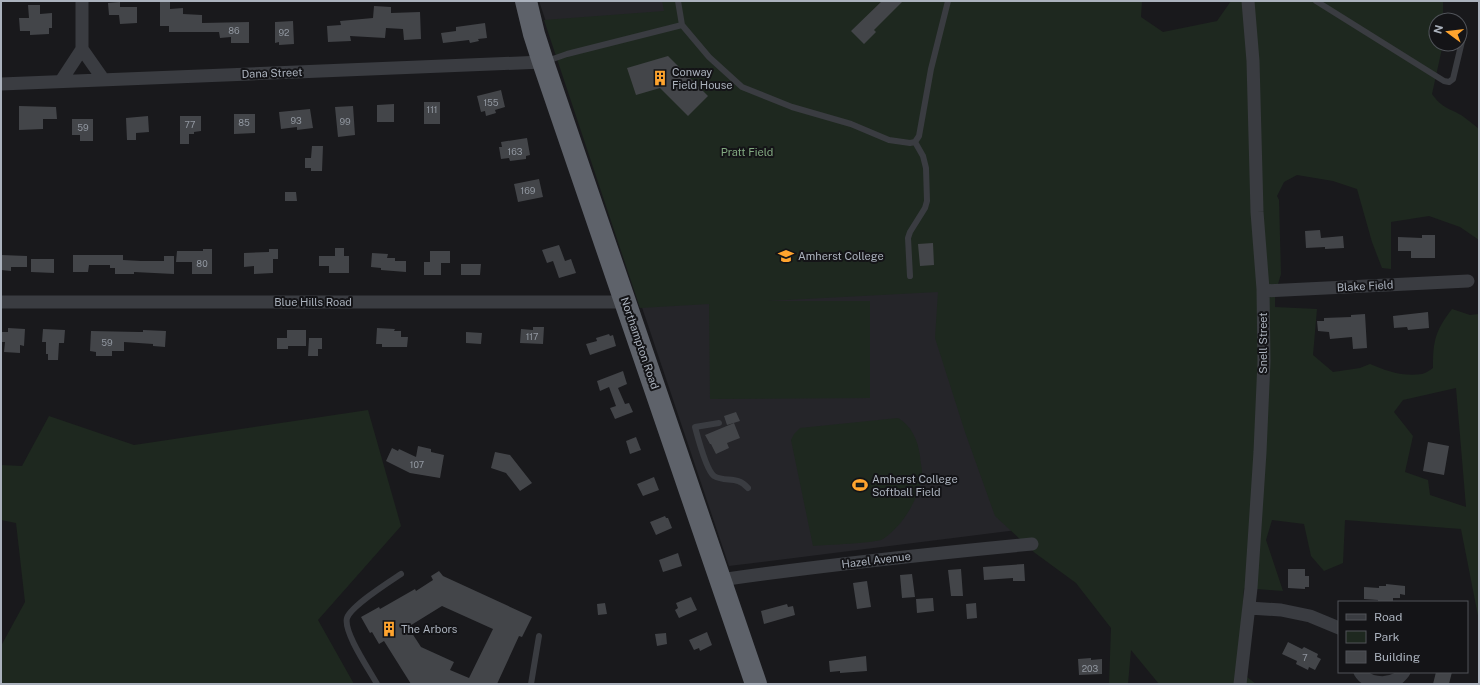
<svg xmlns="http://www.w3.org/2000/svg" width="1480" height="685" viewBox="0 0 1480 685" font-family="'Public Sans',sans-serif">
	<style>
		.built { fill: #252529 }
		.green { fill: #1e281f; fill-rule: evenodd }
		.building { fill: #434549; fill-rule: evenodd }
		.lines { fill: none; stroke-linecap: round; stroke-linejoin: round }
		.service { stroke: #3a3c41; stroke-width: 6 }
		.minor { stroke: #3a3c41; stroke-width: 13 }
		.trunk { stroke: #5e626a; stroke-width: 22 }
		.labels { text-anchor: middle; dominant-baseline: central; stroke-width: 4; stroke-linejoin: round; paint-order: stroke }
		.number-label { font-size: 9px; fill: #9197a0 }
		.poi-label { font-size: 11px; fill: #abb2bd; stroke: #141417; text-anchor: start }
		.street-label { font-size: 11px; fill: #abb2bd; stroke: #141417 }
		.park-label { font-size: 11px; fill: #82a980; stroke: #141417 }
	</style>
	<rect width="100%" height="100%" fill="#19191c"/>
	<path class="built" d="M539 1H979L1017 530 729 566Z"/>
	<path class="green" d="M662 1H1142L1141 17 1163 32 1217 21 1231 1H1443V20H1436V44H1443L1432 94C1441 107 1448 108 1461 115 1467 119 1473 124 1479 129V240L1460 227 1429 216 1391 222V269L1382 268 1372 242 1357 189 1333 181 1297 175 1284 182 1277 196 1279 200 1281 274 1275 294V307L1317 309 1313 355 1333 372 1360 368 1370 364C1386 371 1404 377 1422 374 1426 373 1430 370 1433 368 1433 341 1435 331 1452 309L1470 315 1479 314V621L1461 529 1345 520 1343 563 1324 571 1311 556 1304 524 1272 520 1266 540 1283 591 1244 588 1238 670 1256 684H1159L1131 650 1128 684H1109L1111 628 1076 583 1035 553 995 516 965 432 935 338 938 292 767 301H870V398L710 399 709 304 640 308 544 20 664 11ZM1456 388 1466 507 1430 495 1428 480 1405 472 1413 436 1394 412 1403 400Z
		M368 410 401 526 318 620 354 684H1V646L25 602 16 523 1 520V465L22 466 49 416 134 445Z
		M898 418C912 426 918 441 920 456 920 461 922 467 922 472 921 496 903 526 883 539 878 543 823 545 813 546L791 440 794 434 800 428Z"/>
	<path class="building" d="M160 1H170V9L183 8V14L202 15V23L249 22V43H231V37L220 38 219 32H169V26H160Z
		M882 1H903L874 30 876 32 864 44 851 31Z
		M120 2V7H137V23L120 24 119 15H109L108 3Z
		M28 5H40V14L52 13V28H49V34L30 35V31H20L19 18H29Z
		M374 6 391 7V13L420 12 421 39 404 40 403 29 386 28 385 38 350 36 351 41 328 42 327 26 341 25 340 21 373 18Z
		M293 21 294 44 279 45V42L275 43V22Z
		M485 23 487 38 478 39 479 41 470 43 469 40 443 43 441 33 456 31V27Z
		M668 56 708 96 688 116 660 88 636 95 627 68Z
		M501 90 505 107 495 110 496 113 486 116 485 111 481 112 477 96Z
		M424 102H440V124H424Z
		M394 104V122H377V105Z
		M19 106 56 107 57 119H43V129L19 130Z
		M353 106 355 135 338 137 335 107Z
		M310 109 313 128 297 130V127L281 129 279 112Z
		M234 114H255V133L234 134Z
		M148 116 149 132 136 133V140H127L126 118Z
		M180 116H201V131L194 132V134H189V144H180Z
		M72 119H93V141H80V135H72Z
		M527 138 530 155 526 156V159L510 161 509 158 501 159 499 147H502L501 142Z
		M312 146H323L322 171H311V168H305V158H311Z
		M539 179 543 197 518 202 514 184Z
		M285 192H296L297 201H285Z
		M1320 230 1321 238 1343 236 1344 248 1325 249V247L1306 248 1305 231Z
		M1422 235H1435V258H1411V251H1398V237L1422 238Z
		M933 243 934 265 920 266 918 244Z
		M559 245 565 261 571 259 576 273 559 278 553 261 547 263 542 250Z
		M335 248H344V256H349V273H329V266H319V256H335Z
		M203 249H212V274H192V262H176L177 251H203Z
		M269 249H278V259H273V273L254 274V266L244 267V253L269 252Z
		M430 251H450V263H441V275H424V262H430Z
		M372 253 388 254 387 258H395V261H406V272L381 270V268L371 267Z
		M1 255 27 256V267H11V271L1 270Z
		M73 255H123V260L141 261H164V256H174V274L134 272V274H115V268H110V265H89L88 272H73Z
		M31 259H54V273L31 272Z
		M461 264H481L480 275H461Z
		M1428 312 1429 328 1408 330 1407 327 1394 328 1393 316Z
		M1365 314 1367 348 1353 349 1352 337 1330 339 1329 332 1318 331 1317 321H1324V318L1351 317V315Z
		M533 327H544L543 344 520 343 521 329 533 330Z
		M8 328 25 329 24 346 20 345V353L4 352 5 342H1V332H8Z
		M377 328 395 329 394 331H401V337H408L407 347H382V344H376Z
		M43 329 65 330 64 343H59L58 360H48V354H46V342H42Z
		M143 330 166 331 165 347 153 346V344L124 342V351H112V356H96V352L90 351 91 331 139 332H143Z
		M287 330H306V346H288V349H277V338H287Z
		M466 332 482 333 481 344 466 343Z
		M609 334 610 336 613 335 616 346 590 355 586 344 597 341 596 338Z
		M309 338H322V349H318V356H308Z
		M623 371 627 384 618 388 625 404 629 403 633 412 615 419 610 408 616 406 609 387 600 391 597 381Z
		M736 412 740 421 727 425 724 416Z
		M734 423 740 438 727 443 729 448 716 454 711 444H710L705 435Z
		M636 437 641 450 630 454 626 441Z
		M1428 442 1449 446 1444 475 1423 471Z
		M418 446 431 449V452L444 455 440 478 410 473 386 461 392 448 398 451 399 449 416 457Z
		M495 452 510 455 532 483 520 491 506 473 491 468Z
		M654 477 659 490 643 496 637 484Z
		M665 516 666 518H668L672 528 656 535 650 522Z
		M678 553 682 566 663 572 659 560Z
		M1024 564 1025 581H1013V578L984 580 983 567Z
		M961 569 963 596H951L948 570Z
		M1288 569H1305V576H1309V587H1305V589L1288 588Z
		M439 571 443 576 532 617 522 637 519 636 497 684H411L384 641 379 644 372 632 370 633 361 617 379 607 380 609 415 589 416 591 433 580 431 576ZM442 606 493 629 469 678 450 670 454 662 421 647 408 627Z
		M912 574 915 597 902 598 900 575Z
		M867 581 871 607 857 609 853 583Z
		M1386 584 1405 586V595L1400 594V598H1393V602H1378V600L1364 599V587L1379 588V586H1386Z
		M691 597 697 610 679 618 675 610 678 608 676 603Z
		M933 598 934 611 917 613 916 599Z
		M605 603 607 614 598 615 597 604Z
		M976 603 977 618 967 619 966 604Z
		M787 604 788 607 793 606 795 615 764 624 761 611Z
		M707 632 712 645 700 651 699 648 694 650 689 640Z
		M666 633 667 644 657 646 655 634Z
		M1288 642 1302 649 1304 647 1318 654 1317 657 1321 659 1315 670 1309 667 1308 670 1296 664 1297 661 1282 654Z
		M866 656 867 671 840 673V671L830 672 829 661Z
		M1091 658V660L1102 659V674L1079 675 1078 659Z
		M1436 672H1452L1449 684H1433Z"/>
	<g class="lines">
		<path class="service" d="M678 1 682 25
			M1316 1 1444 81 1449 82 1453 79 1464 33
			M547 61 567 54 682 25 709 57 742 87 792 107 851 124 889 140 910 143 915 142 919 136 931 69 948 1
			M910 276 908 238 910 232 925 208 927 201 926 168 923 156 915 142
			M719 423 695 427C698 438 706 470 714 476 726 483 737 475 748 488
			M377 684C370 671 343 632 347 618 351 606 389 582 401 574
			M531 684 539 636"/>
		<path class="minor" d="M82 1V49L103 79
			M61 81 82 49
			M1 84 543 62
			M1263 291 1468 281
			M1 302H626
			M720 580C824 565 928 554 1032 544
			M1249 608 1281 610 1310 616 1339 628
			M1360 672C1367 684 1386 685 1397 679 1400 677 1402 674 1404 672
			M1240 684 1251 588 1260 452 1264 361 1263 289 1257 212 1253 61 1248 1"/>
		<path class="trunk" d="M526 1 534 34 543 62 756 684"/>
	</g>
	<defs>
		<symbol id="building-bare" viewBox="-9 -9 18 18"><path d="M-4-6H4V6H1V3H-1V6H-4ZM-2.5-4.3h1.7v1.8h-1.7ZM.8-4.3h1.7v1.8H.8ZM-2.5-1h1.7V.8h-1.7ZM.8-1h1.7V.8H.8Z" fill="#ffa42e" stroke="#141417" stroke-width="2.5" paint-order="stroke"/></symbol>
		<symbol id="university-bare" viewBox="-9 -9 18 18"><path d="M0-5L7-2L0 1L-7-2ZM-4 1L0 2.5L4 1V4Q0 6-4 4Z" fill="#ffa42e" stroke="#141417" stroke-width="2.5" paint-order="stroke"/></symbol>
		<symbol id="stadium-bare" viewBox="-9 -9 18 18"><path d="M0-5a6.5 5 0 1 0 0 10a6.5 5 0 1 0 0-10ZM-3.5-1.8h7v3.6h-7Z" fill="#ffa42e" stroke="#141417" stroke-width="2.5" paint-order="stroke"/></symbol>
	</defs>
	<g fill-rule="evenodd">
		<use href="#building-bare" x="649" y="67" width="22" height="22"/>
		<use href="#university-bare" x="775" y="245" width="22" height="22"/>
		<use href="#stadium-bare" x="849" y="474" width="22" height="22"/>
		<use href="#building-bare" x="378" y="618" width="22" height="22"/>
	</g>
	<g class="labels">
		<g class="number-label">
			<text x="234" y="30">86</text>
			<text x="284" y="32">92</text>
			<text x="491" y="102">155</text>
			<text x="432" y="109">111</text>
			<text x="296" y="120">93</text>
			<text x="345" y="121">99</text>
			<text x="244" y="122">85</text>
			<text x="190" y="124">77</text>
			<text x="83" y="127">59</text>
			<text x="515" y="151">163</text>
			<text x="528" y="190">169</text>
			<text x="202" y="263">80</text>
			<text x="532" y="336">117</text>
			<text x="107" y="342">59</text>
			<text x="417" y="464">107</text>
			<text x="1305" y="657">7</text>
			<text x="1090" y="668">203</text>
		</g>
		<g class="poi-label">
			<text x="672" y="72">Conway<tspan x="672" dy="13">Field House</tspan></text>
			<text x="798" y="256">Amherst College</text>
			<text x="872" y="479">Amherst College<tspan x="872" dy="13">Softball Field</tspan></text>
			<text x="401" y="629">The Arbors</text>
		</g>
		<g class="street-label">
			<text transform="translate(272 73) rotate(-2)">Dana Street</text>
			<text transform="translate(1365 286) rotate(-3)">Blake Field</text>
			<text x="313" y="302">Blue Hills Road</text>
			<text transform="translate(640 343) rotate(71)">Northampton Road</text>
			<text transform="translate(1263 343) rotate(-90)">Snell Street</text>
			<text transform="translate(876 560) rotate(-7)">Hazel Avenue</text>
		</g>
		<g class="park-label">
			<text x="747" y="152">Pratt Field</text>
		</g>
	</g>
	<rect width="1480" height="685" fill="none" stroke="#abb2bd" stroke-width="4"/>
	<rect x="1338" y="601" width="130" height="72" fill="#141417" stroke="#505359"/>
	<rect x="1346" y="614" width="20" height="6" fill="#3a3c41" stroke="#505359"/>
	<text x="1374" y="621" font-size="12" fill="#abb2bd">Road</text>
	<rect x="1346" y="631" width="20" height="12" fill="#1e281f" stroke="#505359"/>
	<text x="1374" y="641" font-size="12" fill="#abb2bd">Park</text>
	<rect x="1346" y="651" width="20" height="12" fill="#434549" stroke="#505359"/>
	<text x="1374" y="661" font-size="12" fill="#abb2bd">Building</text>
	<g transform="translate(1448 32) rotate(285)"><circle r="19" fill="#141417" stroke="#505359"/>
	<path d="M0-3L7 15L0 10L-7 15Z" fill="#ffa42e"/>
	<text y="-6" font-size="11" font-weight="bold" text-anchor="middle" fill="#abb2bd">N</text>
	</g>
</svg>
